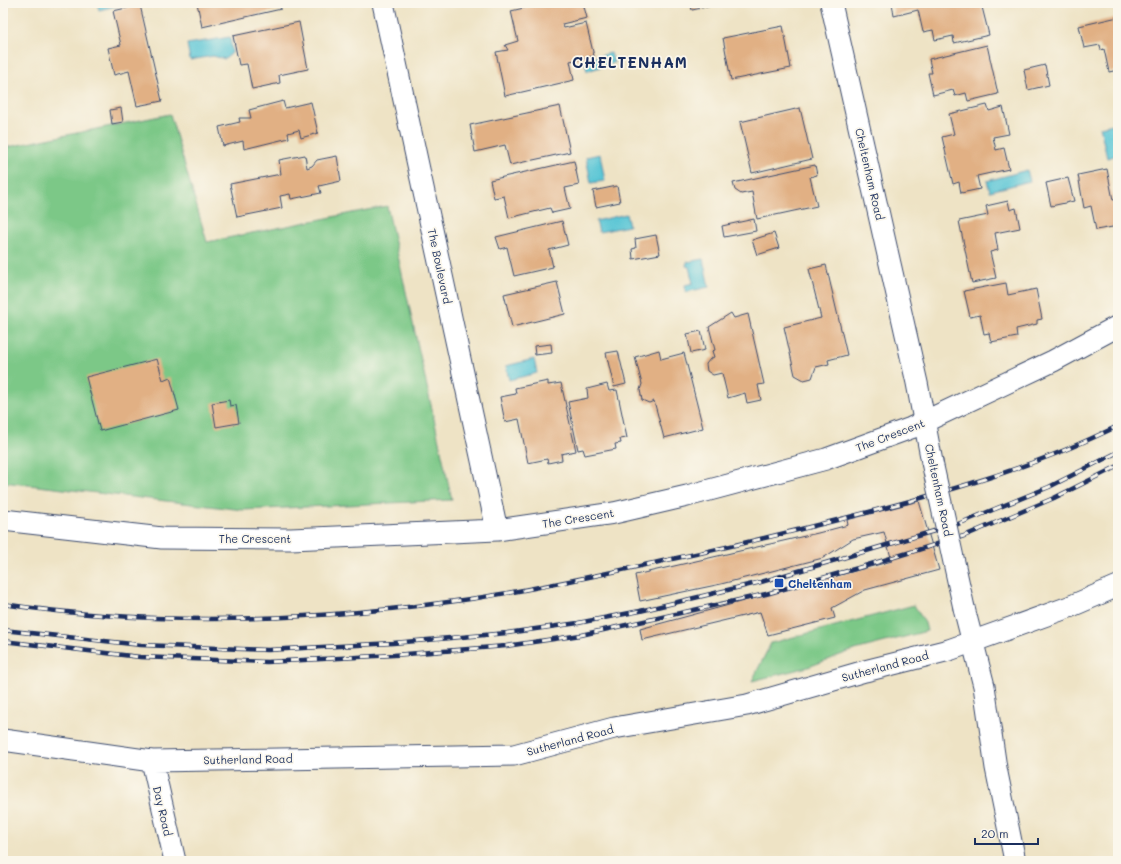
<svg xmlns="http://www.w3.org/2000/svg" width="1121" height="864" viewBox="0 0 1121 864" font-family="Mali,sans-serif">
	<style>
		.green { fill: #7cc887; stroke: #4c7c72 }
		.water { fill: #5bc6d5; stroke: #3b7a9a }
		.building { fill: #e1b084 }
		.lines { fill: none; stroke-linecap: round; stroke-linejoin: round }
		.minor-casing { stroke: #3b4a6d; stroke-width: 23 }
		.minor { stroke: #fff; stroke-width: 21 }
		.rail-casing { stroke: #1b2f5e; stroke-width: 4.5 }
		.rail { stroke: #fbf7ec; stroke-width: 3; stroke-dasharray: 9; stroke-linecap: butt }
		.minor-bridge-casing { stroke: #3b4a6d; stroke-width: 23; stroke-linecap: butt }
		.minor-bridge { stroke: #fff; stroke-width: 21 }
		.transit-dot { fill: #1a4fb4; stroke: #fbf7ec; stroke-width: 1.5 }
		.labels { text-anchor: middle; dominant-baseline: central; stroke-width: 3.5; stroke-linejoin: round; paint-order: stroke }
		.street-label { font-size: 11px; fill: #1b2f5e; stroke: #fbf7ec }
		.transit-label { font-size: 11px; font-weight: bold; fill: #164399; stroke: #fbf7ec; text-anchor: start }
		.district-label { font-size: 15px; font-weight: bold; letter-spacing: 1px; fill: #1b2f5e; stroke: #fbf7ec }
	</style>
	<rect width="100%" height="100%" fill="#fbf7ec"/>
	<filter id="ink" filterUnits="userSpaceOnUse"><feTurbulence type="fractalNoise" baseFrequency=".025" numOctaves="2"/><feDisplacementMap in="SourceGraphic" scale="8" xChannelSelector="R" yChannelSelector="G"/><feConvolveMatrix kernelMatrix="1 2 1 2 8 2 1 2 1" color-interpolation-filters="sRGB"/></filter>
	<filter id="wash" filterUnits="userSpaceOnUse"><feTurbulence type="fractalNoise" baseFrequency=".012" numOctaves="4" result="noise"/><feDisplacementMap in="SourceGraphic" scale="16" xChannelSelector="R" yChannelSelector="G"/><feGaussianBlur stdDeviation="0.9" result="paint"/><feColorMatrix in="noise" values="0 0 0 0 0 0 0 0 0 0 0 0 0 0 0 0 0 1.4 0 .05"/><feComposite in="paint" operator="in"/></filter>
	<g filter="url(#wash)">
		<rect width="100%" height="100%" fill="#eee3c5"/>
		<path class="green" d="M170 114 207 242 387 206 452 500 243 510 3 482V148Z
			M914 605 925 623 927 631 851 651 808 667 752 681 771 643Z"/>
		<path class="water" d="M97 3H128L99 10Z
			M230 37 232 53 225 59 213 56 190 60 187 44Z
			M611 53 614 63 587 71 584 60Z
			M1113 124 1118 155 1107 158 1100 127Z
			M600 154 605 181 591 183 586 157Z
			M1027 170 1030 181 990 191 987 181Z
			M626 214 629 226 599 232 596 221Z
			M703 259 709 287 686 292 685 285 693 283 689 267 686 266 687 262Z
			M534 359 537 373 509 380 506 366Z"/>
		<g id="blocks">
			<path class="building" d="M197 3H280L281 9 202 27Z
				M545 3H583L587 18 562 24 564 28 586 23 594 56 570 61 574 80 505 96 496 52 508 50 505 45 518 41 511 11Z
				M690 3H722V4L692 10Z
				M892 3H981L989 35 954 43 953 36 935 40 933 30 923 32 918 10 894 16Z
				M140 5 162 101 137 106 129 71 114 75 108 48 121 45 113 11Z
				M1118 17V70L1109 72 1104 49 1101 50 1100 45 1084 48 1079 26Z
				M299 22 308 69 279 75 280 83 252 89 247 64 239 65 233 36Z
				M783 26 791 68 731 80 723 38Z
				M987 45 998 94 968 101 966 93 955 96 953 90 933 95 928 73H932L929 59Z
				M1045 65 1049 85 1028 90 1024 70Z
				M283 101 285 108 311 102 318 133 301 138 299 130 288 133 289 138 244 149 243 141 223 146 219 127 240 122 239 118H251L249 110Z
				M987 105 989 111 1003 107 1009 134 993 137 996 150 1004 148 1009 169 977 176 980 189 961 193 959 182 953 184 942 137 954 134 949 114Z
				M560 106 570 152 510 165 505 145 475 152 470 125Z
				M121 108 123 122 112 124 110 110Z
				M800 108 812 159 752 173 740 122Z
				M305 155 307 168 312 166 317 160 337 156 341 181 319 186 321 193 291 199 290 194 280 196 282 208 237 217 230 184 281 174 279 160Z
				M574 161 579 185 565 188 570 209 552 213 550 208 509 218 504 196 494 198 490 180Z
				M815 165 817 175 810 177 817 206 757 219 752 192 741 194 735 190 733 183Z
				M1107 169 1113 200 1118 199V226L1096 230 1091 206 1084 208 1078 175Z
				M1068 178 1074 201 1051 206 1046 183Z
				M617 186 620 202 596 207 593 191Z
				M1008 201 1010 210 1016 208 1020 228 995 233 998 250 990 252 996 278 972 283 959 221 988 215 986 206Z
				M754 219 756 231 724 237 722 226Z
				M562 221 568 245 549 250 553 267 514 276 507 247 500 249 496 237Z
				M774 233 779 248 757 255 752 240Z
				M656 235 660 254 633 259 632 249 636 248 635 239Z
				M826 265 847 355 828 360 829 364 816 367 812 378 804 380 795 375 784 327 821 318 809 269Z
				M557 282 565 314 512 327 504 294Z
				M1006 283 1008 295 1036 289 1042 319 1037 320V324L1016 329 1017 337 991 342 989 333 984 334 980 315 970 317 964 291Z
				M731 313 734 318 748 314 764 384 758 385 761 400 747 403 745 393 728 398 722 373 713 375 707 371 706 364 710 359 714 357 712 351 715 350 709 327Z
				M701 331 705 350 691 353 687 334Z
				M551 344 552 353 535 355 534 346Z
				M659 350 661 359 684 353 703 428 664 438 654 401 649 403 642 400 640 390 642 384 635 357Z
				M618 351 626 384 614 387 606 353Z
				M157 359 163 380 170 377 179 410 100 431 86 377Z
				M548 381V385L561 383 576 451 561 454 562 460 548 463 547 459 528 463 519 419 505 422 500 397 516 394 515 388Z
				M607 384 609 391 617 390 627 438 620 439 621 443 615 444 616 449 585 455 583 449 578 450 568 402 588 398 587 389Z
				M229 400 230 406 236 405 239 423 216 427 212 403Z
				M919 501 939 570 865 590 832 608 835 618 768 635 760 612 642 640 640 629 892 561 884 532 853 539 823 558 721 584 640 601 635 575 818 533 848 525 847 520Z"/>
		</g>
	</g>
	<g filter="url(#ink)">
		<use href="#blocks" fill-opacity="0" stroke="#3b4a6d" stroke-width="1"/>
		<g class="lines">
			<defs>
				<path id="minor" d="M383 3 497 530
					M831 3 917 383 932 462
					M3 520 162 538 291 539 497 530 614 513 687 496 826 459 911 428 1053 361 1118 326
					M964 608 984 686 996 768 1015 861
					M3 740 152 761 514 755 614 728 747 705 865 671 949 650 1069 607 1118 586
					M152 761 175 861"/>
			</defs>
			<use href="#minor" class="minor-casing"/>
			<use href="#minor" class="minor"/>
			<defs>
				<path id="rail" d="M3 604C160 628 321 621 477 598 549 587 620 570 691 555 751 542 810 527 869 512 934 495 998 477 1060 452 1080 444 1099 435 1118 426
					M3 630 141 645 268 650 393 643 507 633 578 623 640 611 761 582 958 524 1049 487 1118 452
					M3 641 140 657 267 662 394 655 506 646 581 635 766 594 858 568 964 536 1054 498 1118 466"/>
			</defs>
			<use href="#rail" class="rail-casing"/>
			<use href="#rail" class="rail"/>
			<defs>
				<path id="minor-bridge" d="M932 462 964 608"/>
			</defs>
			<use href="#minor-bridge" class="minor-bridge-casing"/>
			<use href="#minor-bridge" class="minor-bridge"/>
		</g>
	</g>
	<rect class="transit-dot" x="774" y="578" width="10" height="10" rx="2"/>
	<g class="labels">
		<g class="street-label">
			<text transform="translate(870 174) rotate(77)">Cheltenham Road</text>
			<text transform="translate(440 266) rotate(78)">The Boulevard</text>
			<text transform="translate(890 435) rotate(-21)">The Crescent</text>
			<text transform="translate(939 490) rotate(78)">Cheltenham Road</text>
			<text transform="translate(578 518) rotate(-9)">The Crescent</text>
			<text x="255" y="538">The Crescent</text>
			<text transform="translate(885 666) rotate(-15)">Sutherland Road</text>
			<text transform="translate(570 740) rotate(-15)">Sutherland Road</text>
			<text transform="translate(248 759) rotate(-1)">Sutherland Road</text>
			<text transform="translate(163 811) rotate(77)">Day Road</text>
		</g>
		<g class="transit-label">
			<text x="788" y="583">Cheltenham</text>
		</g>
		<g class="district-label">
			<text x="630" y="62">CHELTENHAM</text>
		</g>
	</g>
	<rect width="1121" height="864" fill="none" stroke="#fbf7ec" stroke-width="16"/>
	<path d="M975 838v6h63v-6" fill="none" stroke="#1b2f5e" stroke-width="2"/>
	<text x="981" y="838" font-size="12" fill="#1b2f5e" stroke="#fbf7ec" stroke-width="3" paint-order="stroke">20 m</text>
</svg>
